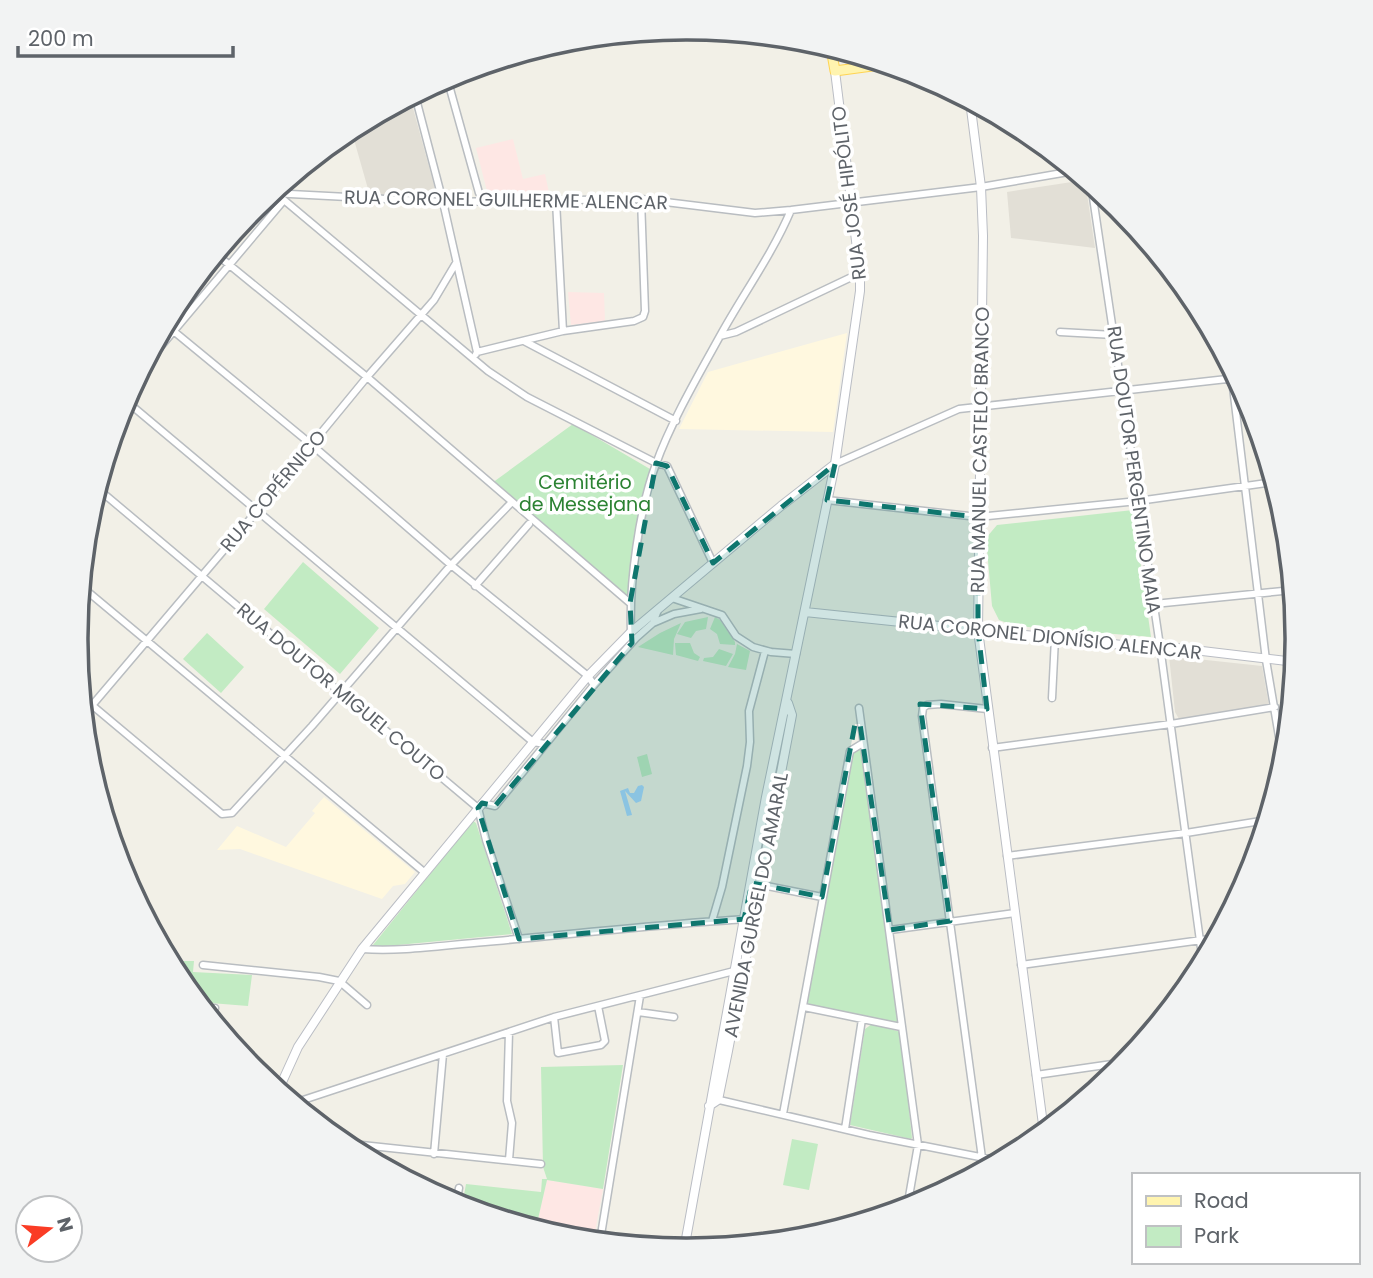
<svg xmlns="http://www.w3.org/2000/svg" width="1373" height="1278" viewBox="0 0 1373 1278" font-family="Poppins,sans-serif">
	<style>
		.commercial { fill: #fff8df }
		.education { fill: #e2dfd6 }
		.medical { fill: #fee7e4 }
		.green { fill: #c2ebc3 }
		.water { fill: #aad7ff }
		.lines { fill: none; stroke-linecap: round; stroke-linejoin: round }
		.street-casing { stroke: #b9bdc1; stroke-width: 9 }
		.secondary-casing { stroke: #babdc4; stroke-width: 10 }
		.primary-casing { stroke: #ffd453; stroke-width: 11 }
		.street { stroke: #fff; stroke-width: 6 }
		.secondary { stroke: #fff; stroke-width: 8 }
		.primary { stroke: #fff4af; stroke-width: 9 }
		.marked { fill: #0f766e; fill-opacity: 0.2; stroke: #0f766e; stroke-width: 5; stroke-dasharray: 14 9; stroke-linejoin: round }
		.labels { text-anchor: middle; dominant-baseline: central; stroke-width: 7; stroke-linejoin: round; paint-order: stroke }
		.street-label { font-size: 19px; fill: #5e6369; stroke: #fff }
		.park-label { font-size: 19px; fill: #2b8232; stroke: #fff }
		.rim { fill: none; stroke: #5e6369; stroke-width: 3.5 }
	</style>
	<rect width="100%" height="100%" fill="#f2f0e7"/>
	<path class="commercial" d="M847 333 833 432 679 429 708 372Z
		M324 797 415 872 405 884 393 886 382 899 240 849 217 850 237 826 286 847 315 813 312 811Z"/>
	<path class="education" d="M410 97 438 200 370 196 351 129Z
		M1085 180 1095 248 1011 238 1007 192Z
		M1169 656 1262 666 1269 706 1179 719 1175 712Z"/>
	<path class="medical" d="M513 139 523 179 545 174 550 197 489 199 476 148Z
		M568 292 604 293 605 321 571 325Z
		M547 1180 603 1189 594 1237 534 1227 538 1219Z"/>
	<path class="green" d="M573 424 650 469 637 524 628 603 492 483Z
		M1133 510 1151 637 1015 626 999 620 992 606 986 538 997 525Z
		M303 562 379 628 340 674 264 609Z
		M708 617 706 629 696 631 691 638 677 634 685 622Z
		M715 617 720 620 735 642V645L720 644 717 634 710 629Z
		M681 623 674 639 673 655 638 647 660 633Z
		M207 633 244 667 221 693 183 659Z
		M675 643H690L694 653 700 657 698 661 676 655Z
		M737 644 750 651 746 670 728 667 735 654Z
		M719 649 733 654 726 666 703 661 704 658 713 657Z
		M862 743 901 1027 804 1007 850 751Z
		M647 754 652 774 642 777 637 757Z
		M473 821 476 823 512 934 377 947 373 945Z
		M169 961H194L193 972 252 975 248 1006 198 1002 178 978Z
		M872 1024 901 1032 912 1138 911 1139 850 1125 865 1029Z
		M623 1065 603 1189 547 1180 538 1219 534 1227 462 1206 466 1184 541 1192 542 1179H547L543 1167 541 1067Z
		M792 1139 818 1144 809 1190 783 1185Z"/>
	<path class="water" d="M642 785 644 787 641 801 636 803 625 791 632 815 627 816 620 791 628 788 630 793H634L638 786Z"/>
	<g class="lines">
		<defs>
			<path id="street" d="M447 78 479 193
				M415 95 443 202 477 352 476 354
				M1091 184 1160 646 1203 963
				M271 193 443 202 641 199 755 213 791 210 981 187 1074 171
				M278 195 488 371 527 397 656 463 667 466 713 563
				M556 201 563 331
				M216 254 367 377 630 603
				M165 324 312 445 451 565 588 676 594 685
				M1060 332 1114 335
				M720 336 736 332 860 273
				M524 341 676 421
				M477 352 563 331 634 321 643 317 645 311 641 199
				M140 371 284 200
				M1232 379 1266 660 1284 766
				M125 400 533 742 545 744
				M835 464 959 409 1236 378
				M97 488 478 808 486 840 519 939
				M827 500 978 517 1138 501 1274 482
				M81 586 424 872
				M475 586 529 524
				M672 598 722 615 736 636 753 647 771 652 796 654
				M1154 604 1293 590
				M653 623 674 614 701 609
				M631 632C629 584 639 509 656 464 670 424 699 374 720 336 743 294 772 255 791 210
				M81 696 222 814 232 813 312 726 451 565 512 502
				M1052 698 1055 638
				M859 708 918 1145 907 1208
				M83 716 257 511 367 377 434 300 456 263
				M992 748 1171 724 1275 707
				M482 803 495 806 594 685 636 638 653 623 658 610
				M1007 856 1186 833 1267 820
				M752 883 822 897
				M712 921 722 887 747 766 750 742 749 711 765 651
				M890 930 1015 913
				M362 949C402 952 445 945 485 942 573 934 660 924 748 919
				M203 965 319 977 339 981 367 1005
				M1021 965 1216 938
				M804 1007 901 1027
				M638 1012 674 1017
				M554 1017 558 1053 601 1045 605 1041 598 1006
				M212 1019 215 1008
				M1036 1075 1126 1062
				M715 1099 869 1135 1000 1161
				M294 1103 554 1017 738 970
				M783 1114 850 751 863 743
				M845 1129 862 1019
				M343 1143 541 1164
				M434 1154 443 1054
				M982 1158 922 716 923 708 927 705 941 704 987 709
				M509 1160 512 1123 507 1101 509 1032
				M456 1204 459 1188
				M600 1241 640 996"/>
			<path id="secondary" d="M970 101 981 187 983 236 978 630 1044 1132
				M805 612 1132 646H1160L1295 662
				M278 1091 298 1047 362 949 588 676 631 632 781 506 835 464
				M709 1106 718 1100 728 1051 792 715 788 703
				M684 1250 766 797 835 464 860 291V273L835 71"/>
			<path id="primary" d="M831 48 835 71 887 64"/>
		</defs>
		<use href="#street" class="street-casing"/>
		<use href="#secondary" class="secondary-casing"/>
		<use href="#primary" class="primary-casing"/>
		<use href="#street" class="street"/>
		<use href="#secondary" class="secondary"/>
		<use href="#primary" class="primary"/>
	</g>
	<path class="marked" d="M656 463 667 466 713 563 835 464 827 500 978 517V630L987 709 920 704 950 921 890 930 860 724H855L822 897 752 883 744 919 519 939 478 808 482 803 495 806 632 643 630 603Z"/>
	<g class="labels">
		<g class="street-label">
			<text transform="translate(849 193) rotate(-97)">RUA JOSÉ HIPÓLITO</text>
			<text transform="translate(506 200) rotate(1)">RUA CORONEL GUILHERME ALENCAR</text>
			<text transform="translate(980 450) rotate(-89)">RUA MANUEL CASTELO BRANCO</text>
			<text transform="translate(1134 470) rotate(82)">RUA DOUTOR PERGENTINO MAIA</text>
			<text transform="translate(273 491) rotate(-50)">RUA COPÉRNICO</text>
			<text transform="translate(1050 637) rotate(6)">RUA CORONEL DIONÍSIO ALENCAR</text>
			<text transform="translate(341 692) rotate(40)">RUA DOUTOR MIGUEL COUTO</text>
			<text transform="translate(756 905) rotate(-79)">AVENIDA GURGEL DO AMARAL</text>
		</g>
		<g class="park-label">
			<text x="585" y="482">Cemitério<tspan x="585" dy="22">de Messejana</tspan></text>
		</g>
	</g>
	<path d="M0 0H1373V1278H0ZM686 40H687A598 598 0 0 1 1285 638V640A598 598 0 0 1 687 1238H686A598 598 0 0 1 88 640V638A598 598 0 0 1 686 40Z" fill="#f2f3f3" fill-rule="evenodd"/>
	<path class="rim" d="M686 40H687A598 598 0 0 1 1285 638V640A598 598 0 0 1 687 1238H686A598 598 0 0 1 88 640V638A598 598 0 0 1 686 40Z"/>
	<rect x="1132" y="1173" width="228" height="91" fill="#ffffff" stroke="#bfc1c3" stroke-width="2"/>
	<rect x="1146" y="1196" width="35" height="10" fill="#fff4af" stroke="#bfc1c3" stroke-width="2"/>
	<text x="1194" y="1208" font-size="21" fill="#5e6369">Road</text>
	<rect x="1146" y="1226" width="35" height="21" fill="#c2ebc3" stroke="#bfc1c3" stroke-width="2"/>
	<text x="1194" y="1243" font-size="21" fill="#5e6369">Park</text>
	<g transform="translate(49 1229) rotate(74)"><circle r="33" fill="#ffffff" stroke="#bfc1c3" stroke-width="2"/>
	<path d="M0-5L12 26L0 18L-12 26Z" fill="#fa3c25"/>
	<text y="-10" font-size="19" font-weight="bold" text-anchor="middle" fill="#5e6369">N</text>
	</g>
	<path d="M18 46v10h215v-10" fill="none" stroke="#5e6369" stroke-width="3.5"/>
	<text x="28" y="46" font-size="21" fill="#5e6369" stroke="#ffffff" stroke-width="5" paint-order="stroke">200 m</text>
</svg>
